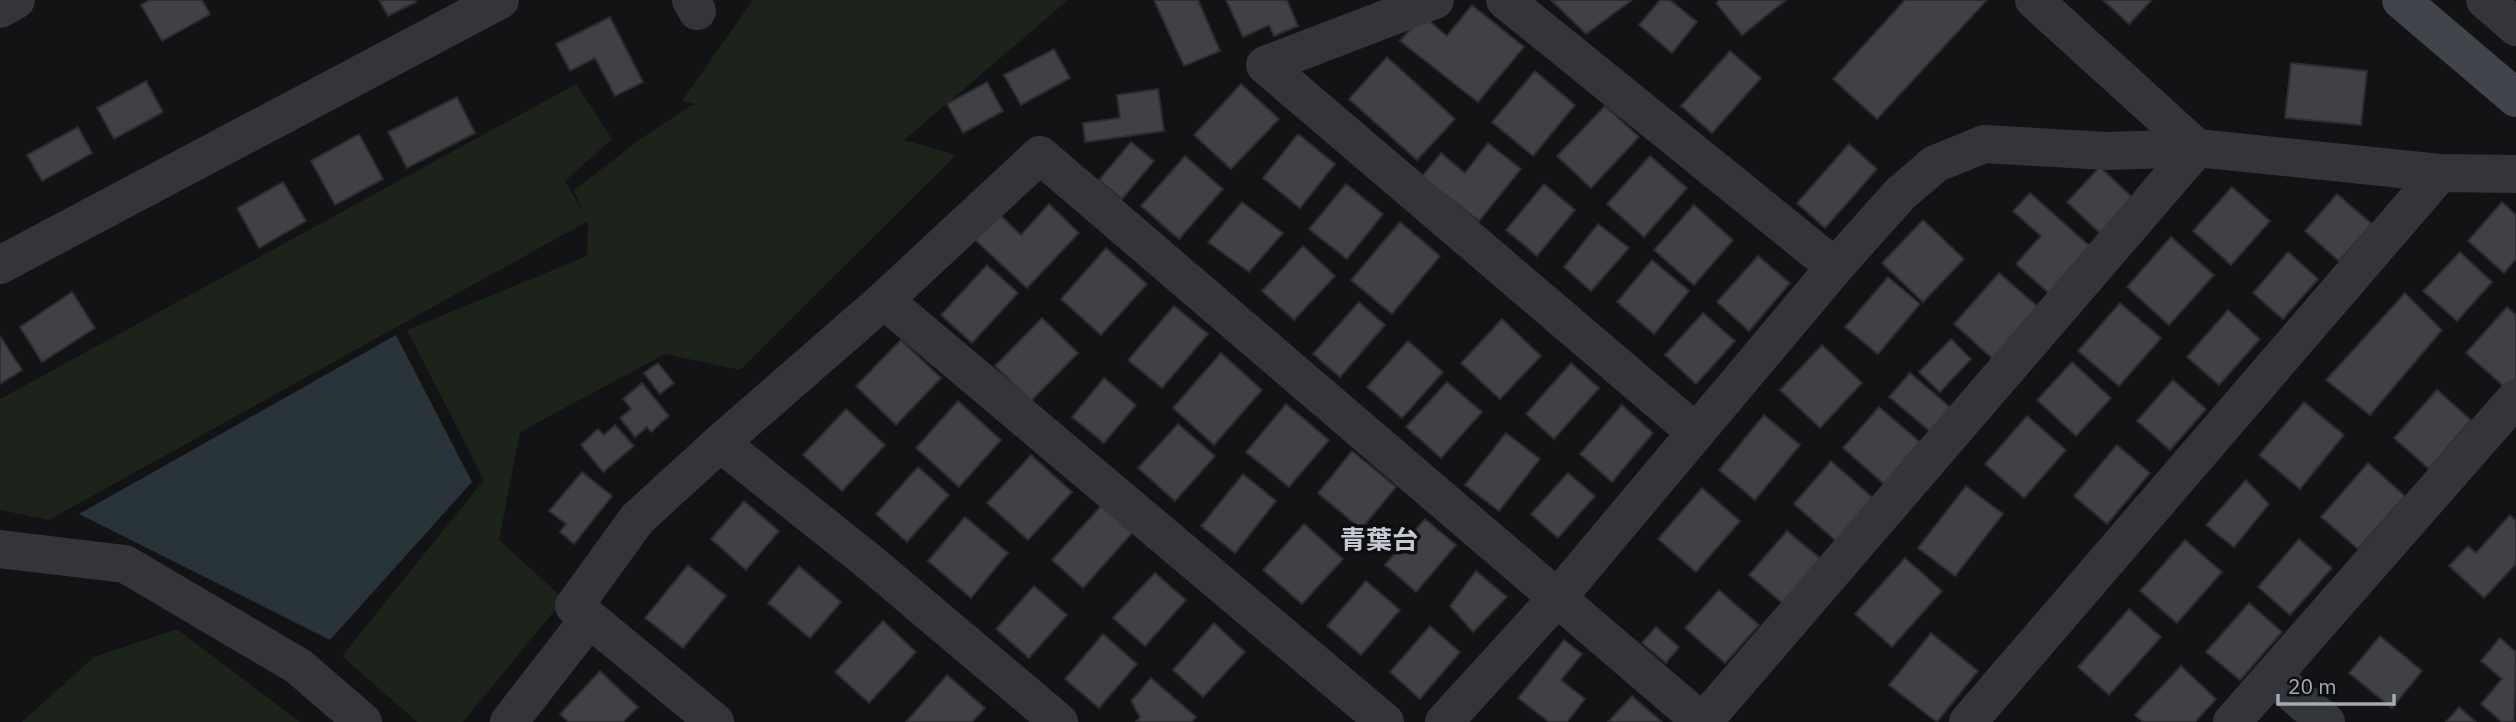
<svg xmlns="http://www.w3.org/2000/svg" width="2516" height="722" viewBox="0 0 2516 722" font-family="'IBM Plex Sans','Noto Sans JP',sans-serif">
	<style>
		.green { fill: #1b231b }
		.water { fill: #28333a }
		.building { fill: #3f4145; stroke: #2d2d31; stroke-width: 2 }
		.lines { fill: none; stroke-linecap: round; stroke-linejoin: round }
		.street { stroke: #34353a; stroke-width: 38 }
		.secondary { stroke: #41444b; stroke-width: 38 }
		.labels { text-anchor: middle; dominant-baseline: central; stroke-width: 7; stroke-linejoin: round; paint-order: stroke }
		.quarter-label { font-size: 26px; font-weight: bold; fill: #c5c9d2; stroke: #0e0e10 }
	</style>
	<rect width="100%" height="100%" fill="#131315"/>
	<path class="green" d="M753 0H1068L904 140 956 155 740 370 665 354 520 432 499 540 564 599 463 722H417L342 656 484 480 407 330 587 256 588 221 49 520 0 510V399L576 84 612 139 565 181 583 212 574 190 642 138 692 105H701L682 101Z
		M177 629 300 722H22L94 657Z"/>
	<path class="water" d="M396 335 472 482 330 640 79 514Z"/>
	<path class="building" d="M150 0H202L210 14 162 41 141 5Z
		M379 0H415L416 2 388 16Z
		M1154 0H1198L1220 51 1184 66Z
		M1226 0H1287L1298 26 1274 36 1269 25 1243 37Z
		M1551 0H1632L1586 34Z
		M1660 0H1670L1697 22 1672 53 1639 25Z
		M1719 0H1786L1742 35 1716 3Z
		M1905 0H1987L1877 119 1833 79Z
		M2103 0H2152L2129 24Z
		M1472 5 1524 47 1478 102 1400 41 1423 16 1447 36Z
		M610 17 643 82 615 96 595 58 570 71 556 44Z
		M1054 49 1070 78 1021 105 1004 75Z
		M1730 51 1761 78 1712 133 1681 106Z
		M1387 57 1455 119 1417 160 1349 99Z
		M2291 63 2367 71 2361 125 2285 118Z
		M1535 71 1575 105 1533 156 1492 122Z
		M146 81 163 112 114 139 97 108Z
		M987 82 1003 111 963 133 947 104Z
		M1241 84 1279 119 1231 169 1194 135Z
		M1158 89 1164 131 1085 142 1083 123 1120 118 1117 95Z
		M457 97 475 133 407 168 388 132Z
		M1605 106 1639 137 1591 188 1557 156Z
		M78 127 92 153 42 181 27 155Z
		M359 134 383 179 335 205 311 161Z
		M1298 134 1335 164 1300 208 1263 178Z
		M1131 142 1154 161 1122 199 1099 180Z
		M1488 143 1521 169 1479 221 1422 177 1441 153 1465 173Z
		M1849 144 1877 169 1825 228 1797 203Z
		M1185 156 1223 189 1179 239 1141 206Z
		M1650 156 1687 188 1644 237 1607 204Z
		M2100 167 2135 200 2102 235 2067 202Z
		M283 182 306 221 259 248 237 208Z
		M1346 184 1383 214 1347 259 1309 229Z
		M1544 184 1575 210 1537 256 1506 230Z
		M2232 187 2270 221 2231 265 2193 231Z
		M2030 193 2093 249 2051 295 2016 264 2041 236 2013 211Z
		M2337 194 2372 224 2339 261 2305 231Z
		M1242 202 1283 233 1249 272 1208 242Z
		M2502 202 2516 215V259L2504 273 2468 241Z
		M1049 204 1079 233 1027 288 974 239 998 213 1021 235Z
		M1694 205 1733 240 1694 285 1654 250Z
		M1923 220 1964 259 1923 302 1882 263Z
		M1400 222 1440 256 1392 314 1351 280Z
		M1598 224 1629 248 1591 291 1564 267Z
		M2171 237 2214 275 2169 325 2127 287Z
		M1303 246 1335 276 1294 320 1262 291Z
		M1106 248 1147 284 1101 335 1061 299Z
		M2288 252 2318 279 2283 319 2253 293Z
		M2460 252 2492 282 2457 321 2423 291Z
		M1758 256 1790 283 1749 331 1717 302Z
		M1652 260 1689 291 1654 334 1617 302Z
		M987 265 1018 293 972 343 941 315Z
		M1999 273 2038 307 1993 359 1954 324Z
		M1888 277 1920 304 1878 354 1845 327Z
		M72 292 95 328 42 362 20 327Z
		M2405 293 2442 330 2370 415 2326 380Z
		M1359 302 1385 325 1340 377 1313 354Z
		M2120 303 2161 338 2119 386 2078 351Z
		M1174 306 1208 334 1162 388 1128 360Z
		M2507 307 2516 315V381L2508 390 2466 353Z
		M2228 310 2260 339 2219 385 2187 357Z
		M1703 313 1735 341 1696 384 1665 355Z
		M1042 318 1078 353 1031 401 995 366Z
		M1502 319 1541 356 1500 399 1461 363Z
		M0 336 22 370 0 384Z
		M1951 339 1971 359 1940 392 1919 372Z
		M901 340 941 378 896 425 856 386Z
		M1408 341 1443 372 1402 418 1367 387Z
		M1822 345 1862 383 1820 428 1780 390Z
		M1221 353 1262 390 1214 445 1173 408Z
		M2072 362 2111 398 2076 436 2037 400Z
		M658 363 674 383 660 394 644 373Z
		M1571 363 1599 388 1554 439 1526 414Z
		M1910 373 1951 408 1931 432 1889 397Z
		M1104 378 1136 405 1104 443 1072 417Z
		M2173 380 2206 409 2170 450 2137 421Z
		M1447 382 1482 412 1441 458 1406 427Z
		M642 383 669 416 651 432 647 427 635 437 620 418 631 409 623 399Z
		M2437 390 2471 420 2429 469 2394 438Z
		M958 401 1001 440 959 487 916 448Z
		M2304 402 2344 435 2300 489 2259 455Z
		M1286 404 1329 440 1289 487 1246 452Z
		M1622 405 1653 433 1612 482 1580 454Z
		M1879 407 1920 442 1884 484 1843 448Z
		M846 409 885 445 842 491 803 455Z
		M1764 415 1800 445 1755 500 1719 470Z
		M2027 416 2066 450 2024 498 1985 464Z
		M1178 424 1215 456 1175 501 1138 468Z
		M615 425 634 446 603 472 581 445 598 429 604 435Z
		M1506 433 1540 459 1499 511 1465 485Z
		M2117 445 2150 473 2107 524 2074 496Z
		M1352 451 1396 487 1361 529 1318 493Z
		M1031 455 1072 492 1028 540 987 503Z
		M1831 461 1873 498 1836 541 1794 504Z
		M2368 463 2405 496 2358 549 2321 517Z
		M918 467 949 495 907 542 876 514Z
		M582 472 612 496 574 544 560 532 566 524 549 511Z
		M1568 473 1595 496 1558 538 1531 514Z
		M1243 474 1276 501 1235 553 1201 526Z
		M2246 480 2269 504 2234 547 2206 525Z
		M1966 486 2003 514 1955 576 1918 548Z
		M1702 488 1740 521 1696 572 1658 539Z
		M744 501 779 531 746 570 711 539Z
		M1102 505 1132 533 1083 588 1052 560Z
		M2510 515 2516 521V564L2484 598 2449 566 2468 546 2476 553Z
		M965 517 1008 553 971 598 928 561Z
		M1425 519 1456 545 1416 592 1385 565Z
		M1304 524 1343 559 1302 604 1263 570Z
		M1787 531 1822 560 1785 605 1749 575Z
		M2299 539 2332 568 2290 615 2258 587Z
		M2185 540 2222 572 2177 623 2140 591Z
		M1905 558 1942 591 1892 647 1855 614Z
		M688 565 726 596 683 648 645 618Z
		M799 566 841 602 810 638 768 603Z
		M1476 571 1507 597 1473 632 1450 606Z
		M1155 573 1186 600 1145 646 1113 618Z
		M1366 581 1400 610 1361 655 1327 626Z
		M1034 586 1067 615 1029 658 996 629Z
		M1719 590 1759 625 1725 663 1685 628Z
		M2249 603 2282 632 2240 680 2206 652Z
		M2129 609 2161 637 2109 695 2078 667Z
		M883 621 916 652 869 703 835 672Z
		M1214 623 1245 652 1203 697 1173 670Z
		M1430 626 1460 652 1420 699 1390 672Z
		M1656 627 1679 647 1666 663 1642 643Z
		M1931 633 1978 671 1937 722 1889 685Z
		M1103 634 1137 664 1099 708 1065 679Z
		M2380 636 2422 671 2392 708 2349 673Z
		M2500 638 2516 652 2514 722H2502L2481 704 2502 679 2481 661Z
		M1564 640 1582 654 1561 680 1585 699 1567 722H1549L1518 698Z
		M2181 666 2216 699 2195 722H2143L2135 715Z
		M600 671 638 707 623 722H568L560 714Z
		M947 675 985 708 972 722H906Z
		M1151 678 1196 717 1192 722H1136L1140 717 1131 701Z
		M1632 696 1662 722H1608Z
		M2459 707 2476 722H2446Z"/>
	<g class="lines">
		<path class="street" d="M691 0 697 11
			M1435 0 1265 65 1694 431
			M1505 0 1835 267
			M2034 0 2197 148
			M2485 0 2516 27
			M0 9 16 0
			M0 265 500 0
			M884 300 1385 722
			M0 549 125 564 298 666 363 722
			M2272 676 2326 722
			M509 722 589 619
			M715 722 574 606 637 519 720 443
			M1059 722 867 560 720 443 884 300 1040 155 1702 722
			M1444 722 1558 597 1835 267 1900 194 1935 164 1984 144 2107 151 2197 148 2440 173 2516 174
			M1703 722 2197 148
			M1968 722 2440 173
			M2232 722 2516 398"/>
		<path class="secondary" d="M2401 0 2516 98"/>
	</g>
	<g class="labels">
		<g class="quarter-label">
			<text x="1379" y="539">青葉台</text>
		</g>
	</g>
	<path d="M2278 694v10h116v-10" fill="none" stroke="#a3abb7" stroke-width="3.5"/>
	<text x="2288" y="694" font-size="21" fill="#a3abb7" stroke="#0e0e10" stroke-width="5" paint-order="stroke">20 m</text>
</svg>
